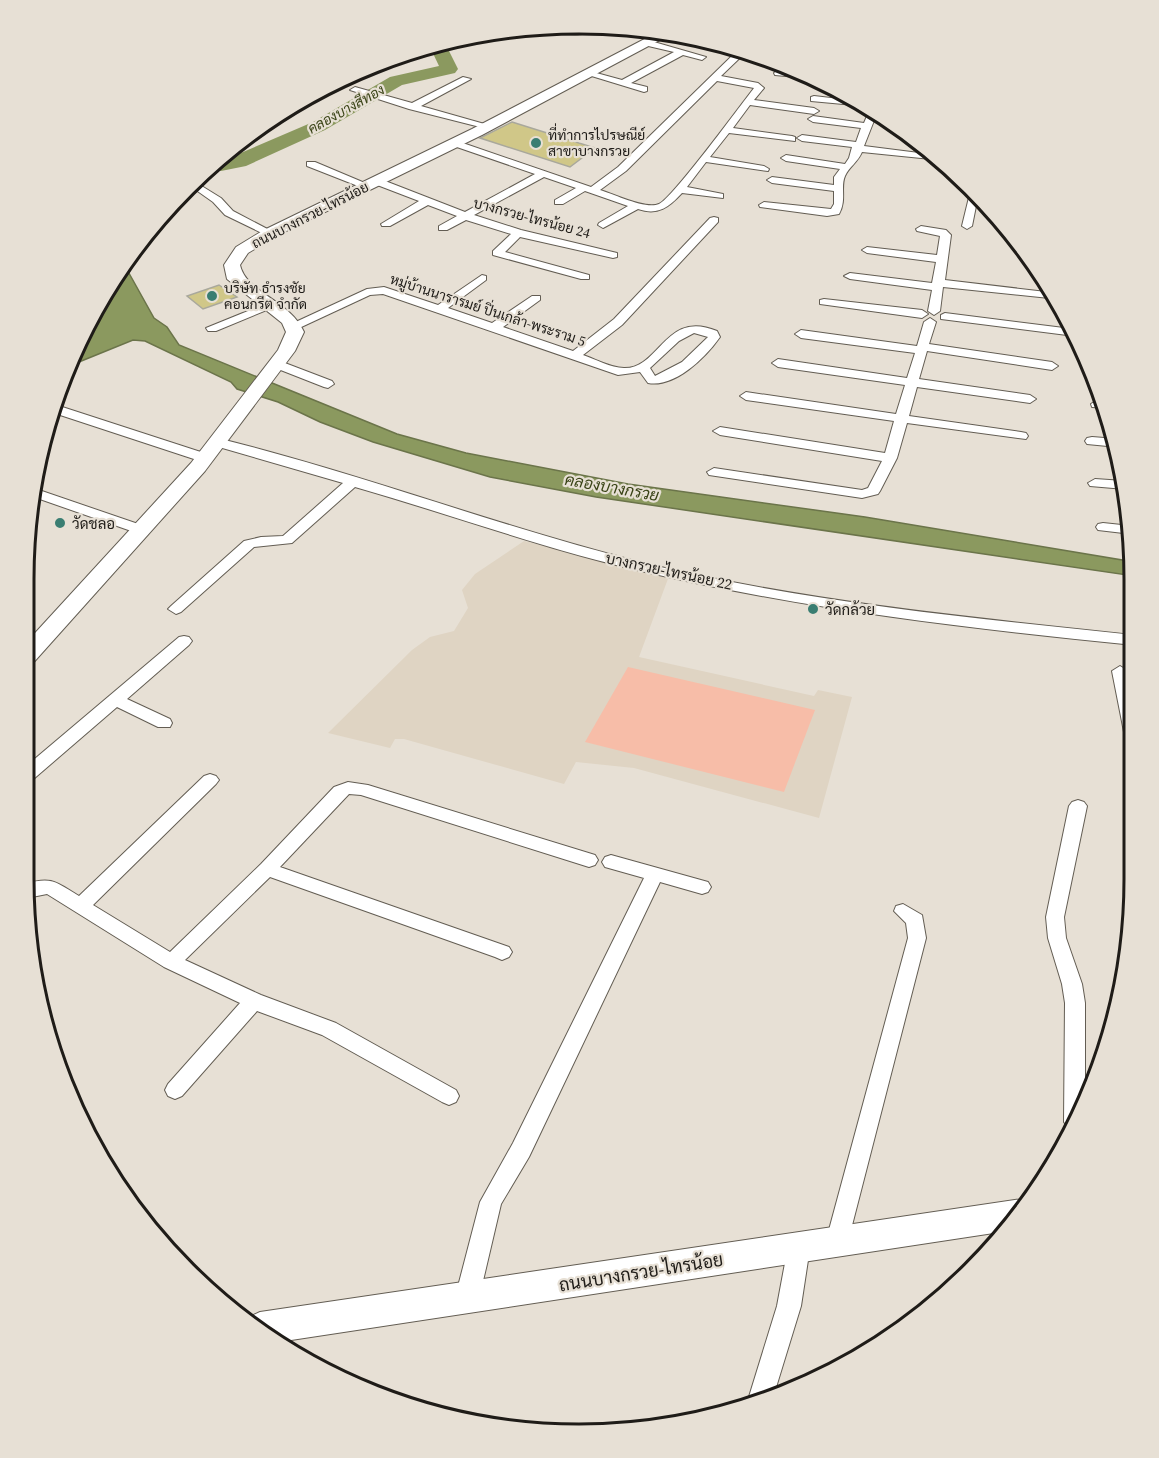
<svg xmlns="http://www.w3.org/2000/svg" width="1159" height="1458" viewBox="0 0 1159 1458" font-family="'Source Serif 4',Sarabun,serif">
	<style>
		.built { fill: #dfd4c3 }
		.green { fill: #f7bda8 }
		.water { fill: #8b995f; stroke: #6b744a; stroke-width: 1.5 }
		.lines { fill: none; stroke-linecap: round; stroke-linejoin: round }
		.river { fill: #8b995f; fill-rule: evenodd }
		.building { fill: #d0c788; stroke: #a9a89c; stroke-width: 1.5 }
		.street-casing { stroke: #635d53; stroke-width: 2 }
		.secondary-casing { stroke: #635d53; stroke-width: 2 }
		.street { fill: #fff; fill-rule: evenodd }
		.secondary { fill: #fff; fill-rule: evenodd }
		.poi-dot { fill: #3a7e72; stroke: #e7e0d5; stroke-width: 2 }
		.labels { text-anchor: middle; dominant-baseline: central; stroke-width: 4.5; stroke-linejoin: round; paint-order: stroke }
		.far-water-label { font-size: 14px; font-style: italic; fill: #394316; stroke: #e7e0d5 }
		.far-poi-label { font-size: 14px; fill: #1f1c18; stroke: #e7e0d5; text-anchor: start }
		.far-street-label { font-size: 14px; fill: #1f1c18; stroke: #e7e0d5 }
		.poi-label { font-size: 15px; fill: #1f1c18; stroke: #e7e0d5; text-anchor: start }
		.street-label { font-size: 15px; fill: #1f1c18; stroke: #e7e0d5 }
		.water-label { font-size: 16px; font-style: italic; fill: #394316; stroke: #e7e0d5 }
		.near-street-label { font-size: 18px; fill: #1f1c18; stroke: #e7e0d5 }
		.rim { fill: none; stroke: #1f1c18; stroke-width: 3 }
	</style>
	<rect width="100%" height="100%" fill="#e7e0d5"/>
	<path class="built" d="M524 541 669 576 639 657 814 696 818 690 852 697 819 818 634 768 576 762 564 784 404 739H395L390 748 328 733 412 650 430 637 454 631 468 608 462 590 475 574Z"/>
	<path class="green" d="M628 667 815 710 784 792 585 742Z"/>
	<path class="water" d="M131 256 132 259 125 266 154 318 167 327 179 345 397 434 466 453 628 484 865 517 1134 562V576L596 497 490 477 373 442 320 422 278 402 237 389 231 382 145 341 133 340 69 366 98 302Z"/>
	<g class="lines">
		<path class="river" d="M445 43 458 69 455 73 402 85 325 130 246 166 221 171 215 169 229 158 313 122 390 77 439 66 430 47Z"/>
	</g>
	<path class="building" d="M512 122 595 148 570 167 480 138Z
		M219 285 237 297 203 309 187 296Z"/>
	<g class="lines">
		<defs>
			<path id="street" d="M594 26H605C587 40 558 33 537 31L533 28 578 29Z
				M647 40 706 57 702 60 683 55 631 83 647 87V91L644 92 585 74 589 71 622 80 674 52 644 45 643 43Z
				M739 49 746 52 721 76 758 83 764 88 754 100 814 108 819 111 814 114 750 105 733 128 792 136 795 137V141L729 133 710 157 764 166 769 169 768 171 706 162 687 187 723 194V198L682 193C669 207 658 216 638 209L603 228 598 225 599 223 628 206 585 191 563 204H555V200L576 188 544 177 474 215 521 230 617 253V257L613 258 520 237 505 252 589 275V279H581L493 255V251L511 234 466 220 447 230H439V226L457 216 428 205 390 226H382L381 224 419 201 372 183V179H380L465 212 535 174 451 145 449 143 454 140 591 187 618 167ZM717 81 754 88C740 106 672 199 659 204 646 210 614 194 600 190L626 171Z
				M778 70 803 73 818 79 775 75 774 73Z
				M463 77 471 79 421 106 488 125V129L409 109 350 90 355 87 412 103Z
				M814 96 856 101 865 106 811 101V97Z
				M870 109 877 113 864 146 935 155 941 160 862 152C858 162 849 167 845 176 840 187 847 200 839 214L827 216 760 207 759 205 764 202 831 209 834 204V191L772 183 767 180 772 177 834 185V177L840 169 786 161 781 158 786 155 845 164 849 158 852 147 802 141 797 138 802 135 856 142 861 128 813 122 808 119 813 116 864 123Z
				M307 162H315L372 186 363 188 307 166Z
				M200 185 221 198 233 211 275 233 270 236 266 235 225 215 213 202 196 190V186Z
				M971 189 978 196 972 226 967 229 962 226Z
				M714 217 718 218V222L622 325 583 355C595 359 611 368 624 368 660 369 665 309 717 331L720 337C706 357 675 388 648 383L640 372 618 375 383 294 370 295 297 329 293 330 287 326 367 289 384 287 438 305 482 275 486 276V280L448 308 492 323 532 296H540V300L503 327 573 351 614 319 710 218ZM694 333 708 337 682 362 655 376 650 368 679 341Z
				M921 226 946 230 951 235 945 280 1055 293 1059 299 943 287 940 311 934 315 928 311 932 290 850 279 844 276 850 273 932 283 936 262 867 253 862 250 867 247 937 255 940 236 917 231 916 229Z
				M824 299 922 310 928 314 922 318 820 304V300Z
				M270 302 276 305 274 307 216 331H208L206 328Z
				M945 313 1072 329 1075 336 941 319V315Z
				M930 318 936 322 929 344 1052 362 1058 366 1052 370 927 351 919 379 1030 395 1036 399 1030 403 917 387 909 416 1021 432 1026 433 1028 436 1026 439 907 423 897 458 880 491 878 494 862 498 709 475 707 472 714 468 862 490 868 488 882 461 720 435 713 431 720 427 885 453 894 421 746 400 740 396 746 392 896 414 905 385 778 367 772 363 778 359 907 378 915 353 801 338 795 334 801 330 917 346 924 322Z
				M277 360 332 381 334 384 328 388 324 387 273 367 271 364Z
				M1097 400 1102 401 1105 408 1092 407 1091 404Z
				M53 404 210 455 212 458 210 461H200L51 412Z
				M1092 437 1117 439 1118 447 1087 444 1085 441 1087 438Z
				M217 438C362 474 503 528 648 564 807 602 971 618 1134 635V645C972 629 810 610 650 573 550 551 453 515 355 487L292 543 254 547 181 612 176 614 168 609 171 606 244 541 261 537 283 536 343 483 212 445 210 442Z
				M1095 479 1124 481 1125 489 1090 486 1088 483Z
				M36 489 147 527 149 530 147 533H137L34 497Z
				M1103 523 1131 526 1132 534 1098 530 1096 527 1098 524Z
				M184 636 189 637 192 641 189 645 127 699 170 719 172 723 170 727H158L117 707 30 782 24 784V768L179 637Z
				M1120 666 1128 671 1134 703V748L1128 746 1126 742 1112 671Z
				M210 774 216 776 219 780 216 784 93 905 170 952 261 864 334 787 348 782 368 785 595 855 598 860 595 865 589 867 361 795 349 794 280 867 509 947 512 952 509 957 502 960 495 957 270 877 185 960 261 995 336 1023 456 1090 459 1096 456 1102 449 1105 442 1102 322 1035 257 1011 182 1096 175 1099 168 1096 165 1090 168 1084 240 1003 164 967 47 894 27 898 25 884C52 876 56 882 79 896L204 776Z
				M1078 800 1084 802 1087 806 1064 917 1066 938 1082 984 1085 1003V1104L1071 1130 1064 1122 1065 1003 1062 984 1048 938 1046 917 1069 806 1072 802Z
				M611 855 708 882 711 887 708 892 702 894 660 882 529 1157 501 1204 479 1298 475 1306 467 1309 459 1306 455 1298 480 1202 513 1143 644 878 605 867 602 862 605 857Z
				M903 904 922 915 926 938 848 1241 845 1248 837 1251 829 1248 826 1241 908 938 906 923 894 911 896 906Z
				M799 1237 807 1240 810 1247 801 1306 774 1394 750 1404 748 1400 777 1306 788 1247 791 1240Z"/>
			<path id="secondary" d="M658 32 671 34 482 135 276 236 248 253 240 265C246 293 290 300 304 332L295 351 205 471 33 663 25 665V644L191 463 278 350 286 332 282 323 227 279 224 265 236 247 264 230 472 129Z
				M1022 1199 1029 1202 1020 1216 1007 1231 278 1342 247 1318 260 1312Z"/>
		</defs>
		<use href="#street" class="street-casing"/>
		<use href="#secondary" class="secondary-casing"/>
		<use href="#street" class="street"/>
		<use href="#secondary" class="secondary"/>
	</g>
	<g class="poi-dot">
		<circle cx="536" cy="143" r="6"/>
		<circle cx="212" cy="296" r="6"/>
		<circle cx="60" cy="523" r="6"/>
		<circle cx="813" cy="609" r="6"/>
	</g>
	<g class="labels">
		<g class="far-water-label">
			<text transform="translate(346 109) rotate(-29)">คลองบางสีทอง</text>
		</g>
		<g class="far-poi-label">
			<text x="548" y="135">ที่ทำการไปรษณีย์<tspan x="548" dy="16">สาขาบางกรวย</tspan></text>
			<text x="224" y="288">บริษัท ธำรงชัย<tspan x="224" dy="16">คอนกรีต จำกัด</tspan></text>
		</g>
		<g class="far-street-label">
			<text transform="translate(310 215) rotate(-27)">ถนนบางกรวย-ไทรน้อย</text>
			<text transform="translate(532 218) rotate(15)">บางกรวย-ไทรน้อย 24</text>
			<text transform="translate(488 310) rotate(18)">หมู่บ้านนารารมย์ ปิ่นเกล้า-พระราม 5</text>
		</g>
		<g class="poi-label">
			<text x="72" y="523">วัดชลอ</text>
			<text x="825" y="609">วัดกล้วย</text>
		</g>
		<g class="street-label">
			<text transform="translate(669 571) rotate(12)">บางกรวย-ไทรน้อย 22</text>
		</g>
		<g class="water-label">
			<text transform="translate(612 487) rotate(10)">คลองบางกรวย</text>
		</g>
		<g class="near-street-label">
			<text transform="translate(641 1272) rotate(-9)">ถนนบางกรวย-ไทรน้อย</text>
		</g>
	</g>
	<path d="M0 0H1159V1458H0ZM579 34H579A545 545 0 0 1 1124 579V879A545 545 0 0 1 579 1424H579A545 545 0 0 1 34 879V579A545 545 0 0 1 579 34Z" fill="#e7e0d5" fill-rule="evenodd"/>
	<path class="rim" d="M579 34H579A545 545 0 0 1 1124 579V879A545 545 0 0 1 579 1424H579A545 545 0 0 1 34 879V579A545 545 0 0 1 579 34Z"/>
</svg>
